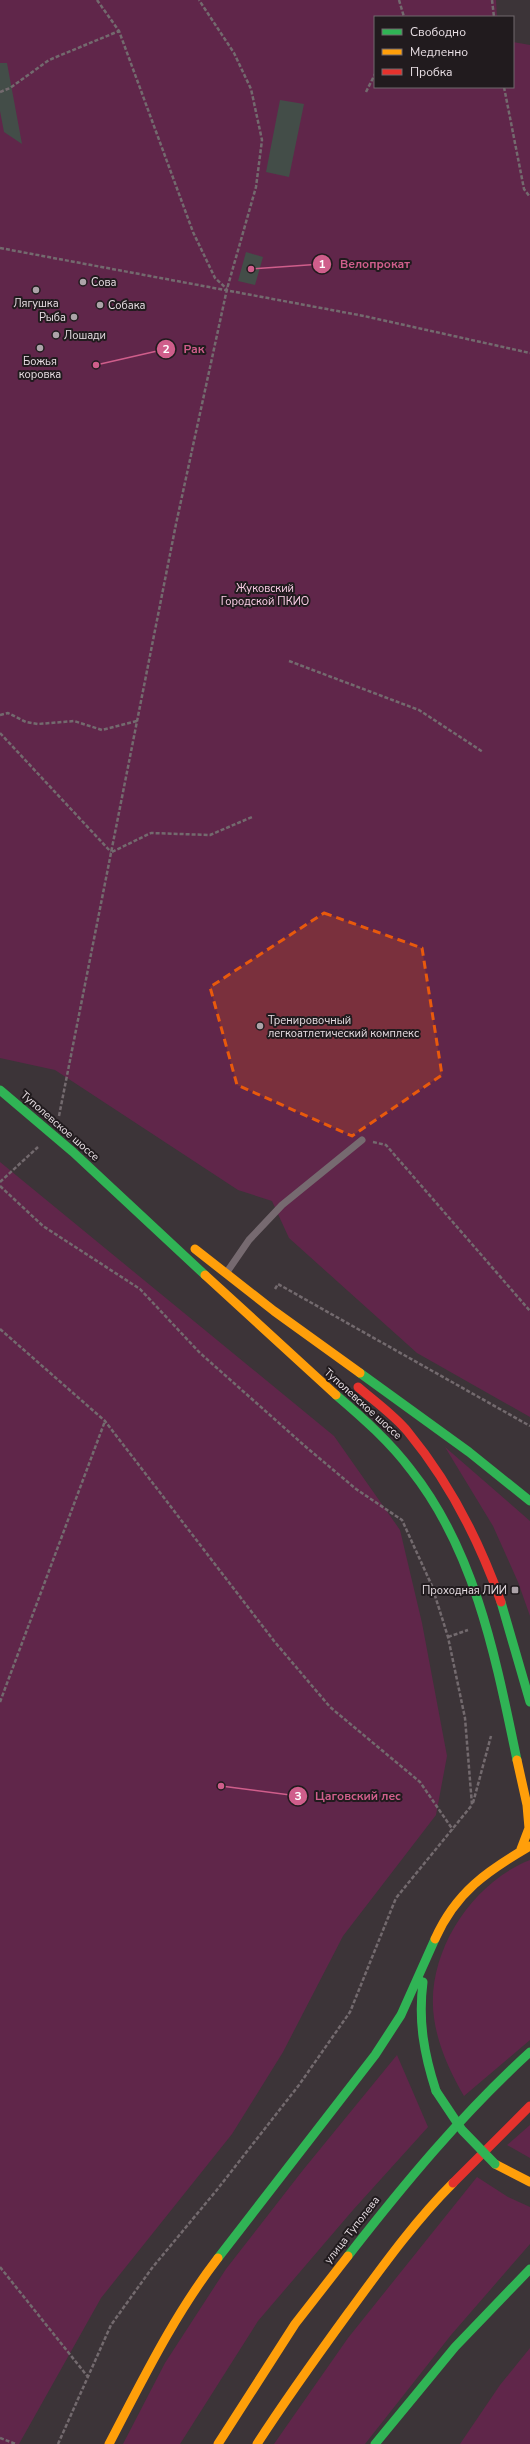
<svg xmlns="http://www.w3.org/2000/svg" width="530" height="2444" viewBox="0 0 530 2444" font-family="'Nunito Sans',sans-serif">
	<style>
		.green { fill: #60264a }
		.building { fill: #434d48 }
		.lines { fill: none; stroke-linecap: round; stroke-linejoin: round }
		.path { stroke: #736a6e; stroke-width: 2.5; stroke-dasharray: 4 2; stroke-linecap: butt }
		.lane { stroke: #766a70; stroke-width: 7 }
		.fast { stroke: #30b455; stroke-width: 9 }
		.slow { stroke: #ff9f0a; stroke-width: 9 }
		.jam { stroke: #e5322d; stroke-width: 9 }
		.fast-bridge { stroke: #30b455; stroke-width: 9 }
		.marked { fill: #e8590c; fill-opacity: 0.2; stroke: #e8590c; stroke-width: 3; stroke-dasharray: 8 5; stroke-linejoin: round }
		.poi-dot { fill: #aca3a8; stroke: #211b1e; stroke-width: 1.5 }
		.labels { text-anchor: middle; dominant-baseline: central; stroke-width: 4; stroke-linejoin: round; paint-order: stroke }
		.poi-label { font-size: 11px; fill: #e8dfe4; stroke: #211b1e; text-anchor: start }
		.park-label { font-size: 11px; fill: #fdd0e8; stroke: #211b1e }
		.street-label { font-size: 11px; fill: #e8dfe4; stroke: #211b1e }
		.leader { fill: none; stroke: #cf5e8b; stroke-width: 1.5 }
		.callout-dot { fill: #cf5e8b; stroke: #211b1e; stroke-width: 1.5 }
		.mark-label { font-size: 12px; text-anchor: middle; font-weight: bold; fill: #fff }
		.callout-label { font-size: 12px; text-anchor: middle; font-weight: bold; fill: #cf5e8b; stroke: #211b1e; stroke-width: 4; stroke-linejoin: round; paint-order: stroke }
	</style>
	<rect width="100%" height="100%" fill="#3c3438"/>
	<path class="green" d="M0 0H496L497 17H375V87H513V42L530 45V1417L417 1353 289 1238 272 1201 238 1190 55 1070 0 1058Z
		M0 1162 334 1436 400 1530 422 1623 447 1756 436 1815 343 1936 283 2052 232 2134 101 2298 19 2444H0Z
		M445 1447 530 1521V1616L518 1582 493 1526Z
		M530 1860V2040L464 2096C450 2072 438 2046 434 2018 425 1954 471 1883 530 1860Z
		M397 2055 428 2127 353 2210 258 2321 180 2444H123L165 2363 226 2269 303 2170Z
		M530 2125V2158L507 2145Z
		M477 2177 508 2197 530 2207V2244L451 2335 365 2444H274L348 2338Z
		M530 2348V2444H460L500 2385Z"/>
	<path class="building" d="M0 63H7L22 144 4 132 0 111Z
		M280 100 304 104 289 177 266 172Z
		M246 252 263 257 255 285 238 281Z"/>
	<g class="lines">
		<path class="path" d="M97 0 119 31 193 232 215 278 227 289
			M399 0 404 17
			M492 0 494 17
			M504 87 524 189 530 197
			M0 92 10 88 49 60 119 31
			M366 92 375 74
			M0 248 364 316 530 353
			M289 661 419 710 483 752
			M0 715 8 713 26 722 38 724 74 721 102 730 137 721
			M0 733 111 852
			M112 852 151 833 210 835 252 817
			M59 1116 176 524 227 289 256 187 262 140 251 89 234 53 199 0
			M373 1142 386 1145 530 1311
			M0 1182 38 1147
			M0 1186 43 1226 140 1289 200 1353 306 1447 356 1489 402 1520 432 1586 448 1637 465 1718 472 1805 396 1898 350 2012 299 2085 216 2191 152 2268 111 2325 58 2444
			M275 1289 278 1284 530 1426
			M0 1329 105 1421 274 1641 330 1707 420 1782 453 1830
			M448 1637 468 1630
			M0 1702 105 1421
			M473 1803 491 1736
			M0 2267 88 2377
			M0 2438 16 2444"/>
		<path class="lane" d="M227 1272 249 1240 282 1205 362 1140"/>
		<path class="fast" d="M0 1090 73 1152 205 1275
			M360 1373 469 1452 530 1501
			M336 1395C363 1418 390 1442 411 1470 476 1552 496 1660 517 1760
			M501 1602 530 1702
			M423 1982C418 2021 424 2054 436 2091
			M348 2256C404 2184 462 2114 530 2052
			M218 2258 375 2055 401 2015 435 1939
			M375 2444 455 2347 530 2269"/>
		<path class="slow" d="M195 1249 274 1311 360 1373
			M205 1275 336 1395
			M517 1760 527 1805 529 1828 521 1849
			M435 1939C456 1892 487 1871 530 1846
			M495 2164 530 2182
			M109 2444C142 2381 174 2315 218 2258
			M218 2444 295 2324 348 2256
			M257 2444C286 2399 317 2356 349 2312 382 2267 414 2222 453 2183"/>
		<path class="jam" d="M358 1387C374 1401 394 1415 408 1432 450 1483 479 1540 501 1602
			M453 2183 530 2106"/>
		<path class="fast-bridge" d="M436 2091 462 2130 495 2164"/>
	</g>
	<path class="marked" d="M324 913 422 948 442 1075 352 1136 237 1085 210 987Z"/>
	<g class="poi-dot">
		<circle cx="83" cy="282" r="4"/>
		<circle cx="36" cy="290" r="4"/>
		<circle cx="100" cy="305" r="4"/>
		<circle cx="74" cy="317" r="4"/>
		<circle cx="56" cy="335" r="4"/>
		<circle cx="40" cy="348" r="4"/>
		<circle cx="260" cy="1026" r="4"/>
		<rect x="511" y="1586" width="8" height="8" rx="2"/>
	</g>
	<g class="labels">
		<g class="poi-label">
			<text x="91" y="282">Сова</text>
			<text x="36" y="303" text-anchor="middle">Лягушка</text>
			<text x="108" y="305">Собака</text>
			<text x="66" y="317" text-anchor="end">Рыба</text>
			<text x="64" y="335">Лошади</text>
			<text x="40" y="361" text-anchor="middle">Божья<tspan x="40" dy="13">коровка</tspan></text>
			<text x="268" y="1020">Тренировочный<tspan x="268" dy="13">легкоатлетический комплекс</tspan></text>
			<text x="507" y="1590" text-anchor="end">Проходная ЛИИ</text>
		</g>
		<g class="park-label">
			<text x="265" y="588">Жуковский<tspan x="265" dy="13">Городской ПКИО</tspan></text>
		</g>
		<g class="street-label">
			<text transform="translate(60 1126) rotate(41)">Туполевское шоссе</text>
			<text transform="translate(363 1404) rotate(42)">Туполевское шоссе</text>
			<text transform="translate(352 2230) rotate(-52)">улица Туполева</text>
		</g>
	</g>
	<path class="leader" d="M251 269L322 264M96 365L166 349M221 1786L298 1796"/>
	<g class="callout-dot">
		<circle cx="251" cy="269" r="4"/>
		<circle cx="96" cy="365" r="4"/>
		<circle cx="221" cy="1786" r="4"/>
		<circle cx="322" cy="264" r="10"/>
		<circle cx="166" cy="349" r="10"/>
		<circle cx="298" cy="1796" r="10"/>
	</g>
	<g class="mark-label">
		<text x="322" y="268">1</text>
		<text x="166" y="353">2</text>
		<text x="298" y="1800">3</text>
	</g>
	<g class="callout-label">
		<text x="375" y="268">Велопрокат</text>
		<text x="194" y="353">Рак</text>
		<text x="358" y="1800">Цаговский лес</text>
	</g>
	<rect x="374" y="16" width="140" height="72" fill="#211b1e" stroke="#71696d"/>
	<rect x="382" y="29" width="20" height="6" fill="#30b455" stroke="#71696d"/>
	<text x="410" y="36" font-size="12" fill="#e8dfe4">Свободно</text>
	<rect x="382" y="49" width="20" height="6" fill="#ff9f0a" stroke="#71696d"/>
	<text x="410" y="56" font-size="12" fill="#e8dfe4">Медленно</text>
	<rect x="382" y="69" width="20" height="6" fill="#e5322d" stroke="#71696d"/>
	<text x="410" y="76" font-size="12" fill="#e8dfe4">Пробка</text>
</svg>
